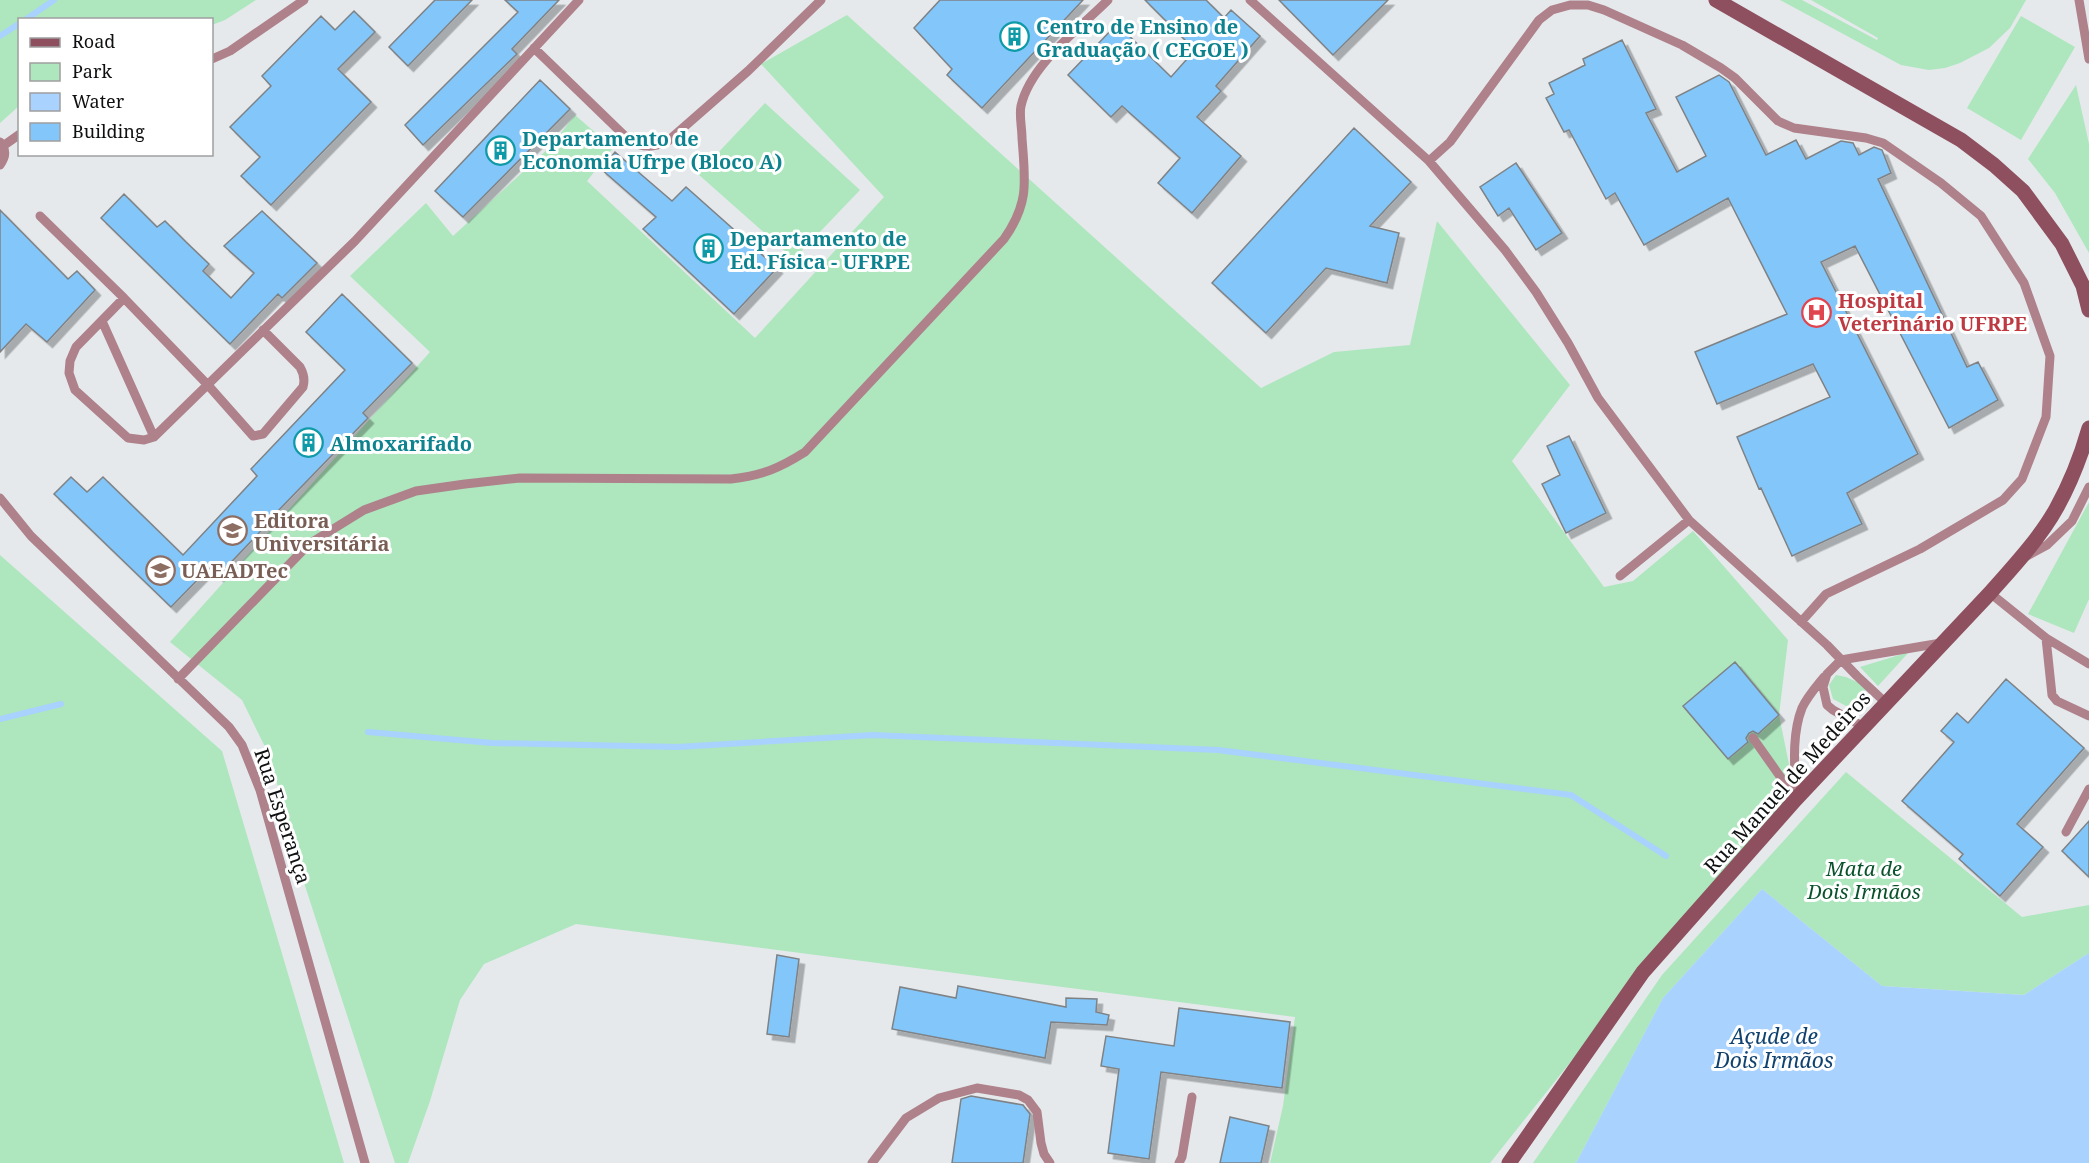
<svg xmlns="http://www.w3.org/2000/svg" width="2089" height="1163" viewBox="0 0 2089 1163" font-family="'Noto Serif',serif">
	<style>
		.green { fill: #aee6be }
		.water { fill: #a9d2fe }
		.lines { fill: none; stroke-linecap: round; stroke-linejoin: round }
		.stream { stroke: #a9d2fe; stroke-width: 6 }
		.building { fill: #82c6fa; stroke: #7f8285; stroke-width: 1.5; filter: url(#shadow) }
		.lane { stroke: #ae818b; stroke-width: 9 }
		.secondary { stroke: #8e4f5f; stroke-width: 15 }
		.labels { text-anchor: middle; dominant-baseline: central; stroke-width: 6; stroke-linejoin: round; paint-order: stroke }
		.culture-label { font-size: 20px; font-weight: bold; fill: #0d838f; stroke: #fff; text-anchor: start }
		.health-label { font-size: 20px; font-weight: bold; fill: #be3a42; stroke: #fff; text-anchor: start }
		.education-label { font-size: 20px; font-weight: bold; fill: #785e54; stroke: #fff; text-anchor: start }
		.street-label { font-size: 20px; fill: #0f1011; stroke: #fff }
		.park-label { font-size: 20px; font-style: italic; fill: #09522b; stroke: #fff }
		.water-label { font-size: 21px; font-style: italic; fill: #104270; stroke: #fff }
	</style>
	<defs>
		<filter id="shadow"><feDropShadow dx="5.5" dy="5.5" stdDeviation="0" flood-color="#0004"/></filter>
	</defs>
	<rect width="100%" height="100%" fill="#e5e9ec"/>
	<path class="green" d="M0 0H256L225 20 212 25V20H20L19 106 0 123Z
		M1780 0H1802L1877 40 1878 38 1811 0H2026L2010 28 1989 48 1960 63 1945 68 1929 70 1901 65Z
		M847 15 1261 388 1334 352 1410 345 1437 221 1570 385 1512 461 1604 587 1633 581 1693 531 1788 640 1779 715 1796 799 1655 956 1490 1163H1270L1283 1106 1295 1017 576 924 484 964 460 1000 430 1101 408 1163H395L296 858 271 759 242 700 170 642 430 352 350 276 426 203 453 236 550 147 575 115 613 148 587 181 755 338 884 197 761 64Z
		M2021 16 2075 47 2021 140 1967 108Z
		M2076 85 2089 144V253L2055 193 2028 159Z
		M765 103 860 190 794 259 698 174Z
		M2089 502V599L2074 633 2028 614Z
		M0 555 222 751 344 1163H0Z
		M1909 652 1878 686 1860 667Z
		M1836 675 1846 677 1864 685 1868 696 1864 706 1850 708 1833 699 1829 685Z
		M1846 772 2022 917 2089 905V953L2024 995 1882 986 1762 889 1663 998 1576 1163H1533L1662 975Z"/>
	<path class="water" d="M1762 889 1882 986 2024 995 2089 953V1163H1576L1663 998Z"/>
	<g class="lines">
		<path class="stream" d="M25 20 54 0
			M0 36 20 23
			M0 719 61 704
			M368 732 492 743 678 747 873 735 1218 750 1571 795 1666 856"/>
	</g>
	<path class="building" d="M435 0H472L408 66 389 47Z
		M505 0H559L512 49 517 54 423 145 405 125 518 12Z
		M940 0H1083L982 108 947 75 952 69 914 28Z
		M1145 0H1206L1224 18 1231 10 1260 36 1216 86 1221 91 1197 117 1241 156 1192 213 1158 183 1180 158 1122 106 1111 117 1068 75 1117 24 1171 77 1195 50Z
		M1279 0H1388L1333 55Z
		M354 11 375 32 338 69 371 102 271 205 241 176 260 157 230 127 271 86 262 76 321 16 335 30Z
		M1622 40 1656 109 1646 113 1677 172 1706 156 1676 97 1719 75 1729 82 1766 155 1796 140 1806 159 1841 141 1853 143 1859 155 1874 147 1882 150 1891 173 1878 179 1967 367 1978 362 1998 400 1949 428 1855 246 1821 262 1918 454 1847 493 1862 524 1792 556 1761 488 1759 489 1737 437 1830 397 1813 364 1717 404 1695 352 1787 314 1728 198 1644 245 1615 193 1606 199 1569 130 1564 132 1546 98 1554 94 1549 83 1585 65 1583 59Z
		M540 80 570 109 463 217 435 191Z
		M1354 128 1411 182 1370 226 1399 233 1387 283 1326 268 1266 333 1212 283Z
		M615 152 672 201 686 187 777 268 734 314 643 229 656 217 601 169Z
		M1516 163 1562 233 1536 250 1509 208 1498 216 1480 187Z
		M124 194 157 227 165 221 186 242 209 264 203 271 231 298 254 273 224 246 262 211 317 263 282 298 278 294 230 344 101 218Z
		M0 210 68 279 77 271 95 290 47 342 26 324 0 352Z
		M342 294 412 363 363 413 368 418 276 513 277 514 218 576 209 568 171 607 54 494 71 477 87 492 103 477 183 555 257 476 251 469 345 370 306 332Z
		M1569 436 1606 513 1566 533 1542 484 1560 475 1547 446Z
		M1735 662 1779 715 1758 734 1753 731 1749 733 1746 738 1748 742 1728 759 1683 706Z
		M2006 679 2084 748 2017 824 2043 847 2000 896 1959 859 1963 854 1902 801 1954 742 1941 731 1957 713 1968 723Z
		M2089 821V877L2062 851Z
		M777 955 799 959 789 1037 767 1034Z
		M958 986 1066 1007V998L1097 999 1096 1012 1109 1015 1107 1025 1051 1022 1045 1058 892 1029 900 987 956 998Z
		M1179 1008 1290 1022 1282 1088 1161 1072 1149 1159 1108 1153 1119 1069 1101 1066 1106 1036 1174 1046Z
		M971 1096 1023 1105 1030 1114 1023 1163H952L961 1099Z
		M1230 1117 1269 1126 1261 1163H1220Z"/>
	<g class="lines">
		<path class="lane" d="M1250 0 1429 161 1505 250 1536 292 1568 343 1598 398 1689 520 1827 645 1857 676 1886 703
			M2079 0 2089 59
			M534 48 629 140C643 148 653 148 668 141L748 71 821 0
			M212 59 230 51 304 0
			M0 142C6 149 6 157 0 165
			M3 146 20 134
			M1429 161 1450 142 1539 20 1552 10 1570 5H1588L1604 10 1682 45 1721 68 1735 78 1778 121 1794 128 1866 138 1883 143 1941 183 1981 216 2024 283 2050 356 2046 417 2022 479 2003 500 1920 549 1826 594 1801 622
			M40 216 124 298 76 347 70 361 69 373 75 390 128 438 144 440 154 437 355 241 579 0
			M124 298 207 384 253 436 263 434 303 387C305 380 304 374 300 367L263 330
			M102 321 154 437
			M0 498 31 536 229 727 242 745 260 790 365 1163
			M2025 557 2047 545 2072 521 2089 487
			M1620 576 1689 520
			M1990 593 2046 638 2089 664
			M2046 638 2052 695 2057 701 2089 716
			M178 679 309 544 364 510 416 491 465 484 520 478 731 479C763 475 778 469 805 452L1004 239C1030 202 1025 181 1022 138 1022 128 1019 115 1021 106 1030 65 1079 29 1108 0
			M1864 727 1833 710 1827 705 1823 687 1827 674 1841 660 1941 643
			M1753 738 1796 799
			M1796 799C1795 770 1791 736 1802 708 1807 697 1816 687 1824 677
			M2066 832 2089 789
			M872 1163 906 1118 939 1098 977 1088 1019 1095 1028 1100 1037 1112 1041 1143 1044 1154 1050 1163
			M1179 1163 1182 1157 1192 1097"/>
		<path class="secondary" d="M1716 0 1961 140 1994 165 2023 191 2062 244 2083 286 2089 310
			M1509 1163 1643 972 1796 799 1990 593C2012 568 2040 538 2056 509 2070 484 2081 456 2089 428"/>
	</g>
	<defs>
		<symbol id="building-ring" viewBox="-11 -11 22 22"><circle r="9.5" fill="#fff" stroke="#0f9aa8" stroke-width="1.5"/><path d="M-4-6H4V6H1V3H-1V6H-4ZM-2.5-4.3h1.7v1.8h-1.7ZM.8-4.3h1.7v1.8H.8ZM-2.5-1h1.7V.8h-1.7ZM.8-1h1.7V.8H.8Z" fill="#0f9aa8"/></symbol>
		<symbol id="hospital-ring" viewBox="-11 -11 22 22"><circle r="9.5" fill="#fff" stroke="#e0444e" stroke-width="1.5"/><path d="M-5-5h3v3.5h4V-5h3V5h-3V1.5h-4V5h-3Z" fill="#e0444e"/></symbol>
		<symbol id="university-ring" viewBox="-11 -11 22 22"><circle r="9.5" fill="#fff" stroke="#8d6e63" stroke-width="1.5"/><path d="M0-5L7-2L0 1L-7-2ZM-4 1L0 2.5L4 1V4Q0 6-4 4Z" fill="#8d6e63"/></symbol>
	</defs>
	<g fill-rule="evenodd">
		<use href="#building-ring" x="998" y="20" width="33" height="33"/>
		<use href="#building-ring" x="484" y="134" width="33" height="33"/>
		<use href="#building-ring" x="692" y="232" width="33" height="33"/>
		<use href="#hospital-ring" x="1800" y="296" width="33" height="33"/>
		<use href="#building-ring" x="292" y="426" width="33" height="33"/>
		<use href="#university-ring" x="216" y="514" width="33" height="33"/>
		<use href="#university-ring" x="144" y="554" width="33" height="33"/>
	</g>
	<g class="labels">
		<g class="culture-label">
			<text x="1036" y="26">Centro de Ensino de<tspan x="1036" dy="23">Graduação ( CEGOE )</tspan></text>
			<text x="522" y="138">Departamento de<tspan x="522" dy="23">Economia Ufrpe (Bloco A)</tspan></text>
			<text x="730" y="238">Departamento de<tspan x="730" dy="23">Ed. Física - UFRPE</tspan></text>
			<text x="330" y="443">Almoxarifado</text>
		</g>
		<g class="health-label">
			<text x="1838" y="300">Hospital<tspan x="1838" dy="23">Veterinário UFRPE</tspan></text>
		</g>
		<g class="education-label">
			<text x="254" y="520">Editora<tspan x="254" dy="23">Universitária</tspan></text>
			<text x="181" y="570">UAEADTec</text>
		</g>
		<g class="street-label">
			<text transform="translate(1787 782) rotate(-48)">Rua Manuel de Medeiros</text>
			<text transform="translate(283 816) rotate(72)">Rua Esperança</text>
		</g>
		<g class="park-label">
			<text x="1864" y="868">Mata de<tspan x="1864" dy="23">Dois Irmãos</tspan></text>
		</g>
		<g class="water-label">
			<text x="1774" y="1036">Açude de<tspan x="1774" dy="24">Dois Irmãos</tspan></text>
		</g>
	</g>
	<rect x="18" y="18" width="195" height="138" fill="#ffffff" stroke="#9f9fa0" stroke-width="1.5"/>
	<rect x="30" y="38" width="30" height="9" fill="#8e4f5f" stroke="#9f9fa0" stroke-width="1.5"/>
	<text x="72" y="48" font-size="18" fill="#0f1011">Road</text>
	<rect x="30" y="63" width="30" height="18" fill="#aee6be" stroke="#9f9fa0" stroke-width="1.5"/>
	<text x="72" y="78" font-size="18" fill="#0f1011">Park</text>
	<rect x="30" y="93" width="30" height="18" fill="#a9d2fe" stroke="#9f9fa0" stroke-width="1.5"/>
	<text x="72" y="108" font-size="18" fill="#0f1011">Water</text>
	<rect x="30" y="123" width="30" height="18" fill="#82c6fa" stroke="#9f9fa0" stroke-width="1.5"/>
	<text x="72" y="138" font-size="18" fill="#0f1011">Building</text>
</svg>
